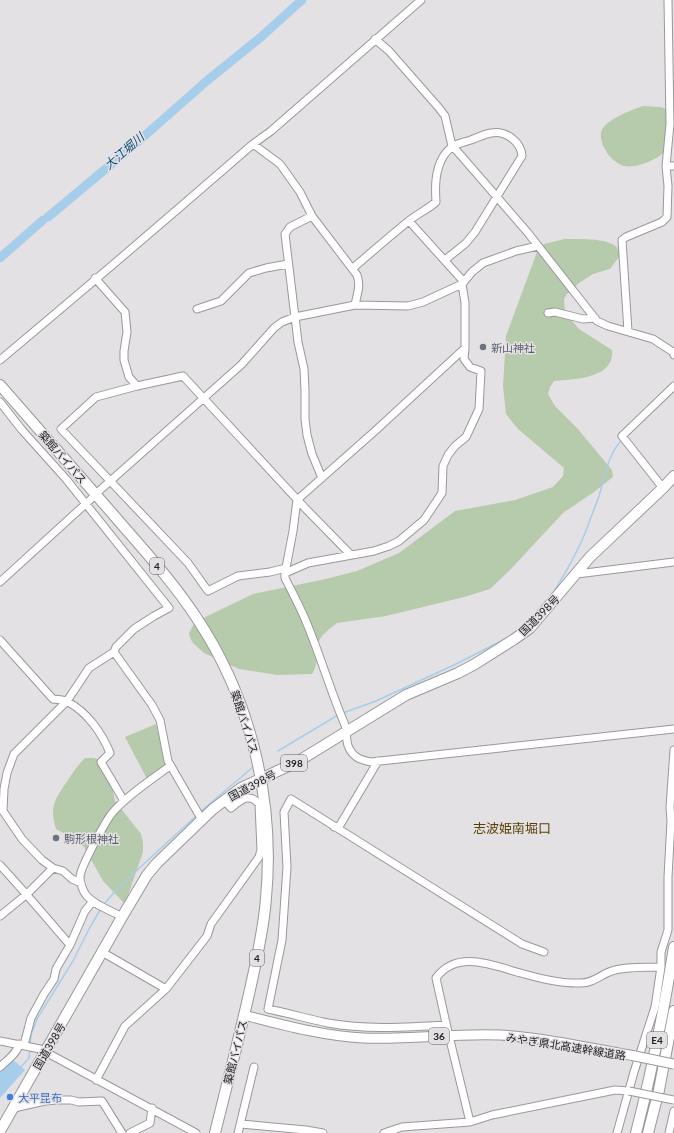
<svg xmlns="http://www.w3.org/2000/svg" width="674" height="1133" viewBox="0 0 674 1133" font-family="Lato,'Noto Sans JP',sans-serif">
	<style>
		.green { fill: #b6caac }
		.water { fill: #a6ceeb }
		.lines { fill: none; stroke-linecap: round; stroke-linejoin: round }
		.stream { stroke: #a6ceeb; stroke-width: 1.5 }
		.river { stroke: #a6ceeb; stroke-width: 9 }
		.minor-casing { stroke: #9a979a; stroke-width: 9 }
		.major-casing { stroke: #9a979a; stroke-width: 11 }
		.highway-casing { stroke: #9a979a; stroke-width: 12 }
		.minor { stroke: #fff; stroke-width: 7 }
		.major { stroke: #fff; stroke-width: 9 }
		.highway { stroke: #fff; stroke-width: 10 }
		.minor-bridge-casing { stroke: #9a979a; stroke-width: 9; stroke-linecap: butt }
		.major-bridge-casing { stroke: #9a979a; stroke-width: 11; stroke-linecap: butt }
		.minor-bridge { stroke: #fff; stroke-width: 7 }
		.major-bridge { stroke: #fff; stroke-width: 9 }
		.worship-dot { fill: #6b7280; stroke: #e4e1e5; stroke-width: 1.5 }
		.shop-dot { fill: #3f7fe0; stroke: #e4e1e5; stroke-width: 1.5 }
		.labels { text-anchor: middle; dominant-baseline: central; stroke-width: 3; stroke-linejoin: round; paint-order: stroke }
		.shield { fill: #e4e1e5; stroke: #5e5c5e; stroke-width: 1 }
		.shield-label { font-size: 10px; font-weight: bold; fill: #242324 }
		.worship-label { font-size: 11px; fill: #5b616d; stroke: #e4e1e5; text-anchor: start }
		.street-label { font-size: 11px; fill: #242324; stroke: #e4e1e5 }
		.shop-label { font-size: 11px; fill: #366cbe; stroke: #e4e1e5; text-anchor: start }
		.water-label { font-size: 12px; font-style: italic; fill: #0a4f75; stroke: #e4e1e5 }
		.quarter-label { font-size: 13px; fill: #583e00; stroke: #e4e1e5 }
	</style>
	<rect width="100%" height="100%" fill="#e4e1e5"/>
	<path class="green" d="M643 106 661 107 670 111C673 121 674 133 671 144 665 157 638 169 624 166 617 164 609 157 606 151 603 146 600 139 601 133 603 120 632 110 643 106Z
		M565 239C578 239 600 238 612 244 618 246 619 252 619 257L610 269 593 274 579 283 567 294 564 299 565 313 579 329 612 350C615 379 574 379 554 381L550 387 548 394 555 406 577 428 612 470 613 477 594 492 563 513 510 570 490 589 464 597 386 616 337 623C332 627 322 634 319 641 315 652 319 664 312 674L277 675 239 669 204 653 193 643 190 638 189 633 195 622 253 594 326 579 357 571 399 553 455 511 515 500 553 487 563 476 564 468 518 429 506 414 503 386 506 336 537 252 544 244Z
		M156 724 166 765 147 779 125 737Z
		M85 758H94L104 761 109 774 115 801 141 834 143 842V852L125 904 103 881 84 847 75 839 56 829C49 806 55 799 68 780 73 772 78 765 85 758Z"/>
	<path class="water" d="M12 1059 25 1070 0 1098V1071Z"/>
	<g class="lines">
		<path class="stream" d="M551 596C565 574 578 552 587 528 591 517 595 507 599 496 605 477 607 455 622 440
			M343 713 376 701 454 665 507 638
			M278 751 338 715
			M200 812 253 767
			M105 903 119 887 134 873 196 816
			M30 1045 31 1035 37 1019 73 961 89 929 100 910
			M20 1068 29 1058 30 1049"/>
		<path class="river" d="M203 84 261 37 302 0
			M48 217 133 146 201 86
			M0 258 43 220"/>
		<defs>
			<path id="minor" d="M375 39 389 51 439 108 445 116 452 146 457 151 528 233 597 321 608 326 653 339 673 352 674 355
				M253 144 280 164 300 192 312 216 357 275C361 286 357 294 355 305
				M666 166H674
				M312 216 290 227 285 234 298 342 304 369 305 391V419L307 435 312 454 322 478
				M409 221 464 282
				M353 268C372 252 391 235 410 220 419 213 428 209 436 202 435 186 435 171 443 157 451 144 458 144 471 140 478 137 485 134 491 133 506 130 521 142 522 156L475 232 466 243 445 260
				M95 278 125 312 127 332 124 351V360L129 377 137 386
				M462 284 465 303V348L375 431 297 500 293 531 285 573V578C292 592 299 605 305 619 320 654 330 690 345 725 348 733 345 741 349 748 354 758 361 760 371 762L674 729
				M197 309 221 301 249 273 266 268 288 264
				M548 313 555 312 583 319 595 318
				M628 331 622 240 626 237 662 222 667 217 668 186 666 166 670 124 668 0
				M0 360C85 289 169 217 253 144L271 131 421 0
				M0 402 22 430 66 479 169 608 154 616 134 629 116 647 114 652 89 668 67 701 14 754 7 773 4 789 3 811 22 839 42 860 53 868 63 871 72 879 81 883
				M663 488 622 436 674 386
				M99 491 241 365 274 328 282 322 295 317 355 305 408 306 423 302 462 284 472 272 483 263 516 251 538 246
				M286 568 270 572 238 576 208 591 188 563 61 429 96 397 137 386 183 376 305 508 351 555
				M285 573 308 563 374 551 389 546 399 541 424 520 442 493 443 466 448 455 455 446 466 437 479 409 481 371 470 367 464 359 465 348
				M577 574 674 562
				M0 582 91 499
				M0 640 53 699C58 700 64 699 68 702 87 712 102 733 110 753L101 762 124 801
				M114 652 152 705 160 720 168 761 202 820
				M334 827 340 825 378 761
				M0 865C24 891 47 918 70 945
				M0 916 27 894 53 868
				M122 917C111 910 95 906 86 895 83 891 80 883 80 877 80 868 106 820 113 812 129 794 151 780 170 766
				M102 952 166 989
				M446 1025C408 1027 366 1030 328 1023 308 1019 288 1013 268 1009L282 940 287 867 284 812 291 799 522 944 544 952
				M448 1032 436 978C458 948 496 967 524 974 542 979 563 984 581 983 593 983 599 976 609 972 625 966 644 968 661 967
				M450 1040 470 1122
				M0 1041 40 1049 196 1133
				M24 1045 31 1018 44 994 54 979 56 969 70 945 85 911 93 901
				M0 1067C7 1060 17 1054 19 1044
				M96 1080 125 1026 166 989 207 936 211 924 259 857 261 850 259 804C249 792 241 800 231 808L224 800
				M14 1108 45 1101 57 1100H71L79 1102 102 1101 122 1133
				M241 1124 306 1130 323 1133
				M130 1133 150 1123 152 1108
				M238 1133 254 1067
				M384 1133 402 1127 470 1122 492 1115 615 1090 629 1091
				M617 1133 634 1072 655 1007 661 967V952L668 930V877L671 821 670 807 674 750
				M669 1133 674 1111"/>
			<path id="major" d="M244 1015C283 1025 323 1036 363 1038 409 1040 454 1033 500 1035 545 1038 590 1048 635 1056"/>
			<path id="highway" d="M0 385C37 427 74 470 111 512 140 546 171 579 196 617 251 699 275 801 266 898 264 928 257 957 251 985 240 1035 227 1084 215 1133
				M0 1131 122 917 147 875 157 863 213 809 241 788 297 762 406 695 458 673 475 664 513 640 530 628 590 557 663 488 674 476
				M636 1133C652 1071 664 1010 674 947
				M648 1133 659 1090 674 1011"/>
		</defs>
		<use href="#minor" class="minor-casing"/>
		<use href="#major" class="major-casing"/>
		<use href="#highway" class="highway-casing"/>
		<use href="#minor" class="minor"/>
		<use href="#major" class="major"/>
		<use href="#highway" class="highway"/>
		<defs>
			<path id="minor-bridge" d="M629 1091 674 1100"/>
			<path id="major-bridge" d="M635 1056 674 1064"/>
		</defs>
		<use href="#minor-bridge" class="minor-bridge-casing"/>
		<use href="#major-bridge" class="major-bridge-casing"/>
		<use href="#minor-bridge" class="minor-bridge"/>
		<use href="#major-bridge" class="major-bridge"/>
	</g>
	<g class="worship-dot">
		<circle cx="483" cy="347" r="4"/>
		<circle cx="56" cy="838" r="4"/>
	</g>
	<circle class="shop-dot" cx="10" cy="1097" r="4"/>
	<g class="labels">
		<g class="shield">
			<rect x="150" y="558" width="14" height="16" rx="3"/>
			<rect x="281" y="755" width="26" height="16" rx="3"/>
			<rect x="250" y="950" width="14" height="16" rx="3"/>
			<rect x="429" y="1028" width="20" height="16" rx="3"/>
			<rect x="647" y="1032" width="20" height="16" rx="3"/>
		</g>
		<g class="shield-label">
			<text x="157" y="566">4</text>
			<text x="294" y="763">398</text>
			<text x="257" y="958">4</text>
			<text x="439" y="1036">36</text>
			<text x="657" y="1040">E4</text>
		</g>
		<g class="worship-label">
			<text x="491" y="347">新山神社</text>
			<text x="64" y="838">駒形根神社</text>
		</g>
		<g class="street-label">
			<text transform="translate(63 457) rotate(49)">築館バイパス</text>
			<text transform="translate(539 615) rotate(-45)">国道398号</text>
			<text transform="translate(245 722) rotate(72)">築館バイパス</text>
			<text transform="translate(252 785) rotate(-28)">国道398号</text>
			<text transform="translate(49 1046) rotate(-60)">国道398号</text>
			<text transform="translate(566 1046) rotate(9)">みやぎ県北高速幹線道路</text>
			<text transform="translate(235 1052) rotate(-76)">築館バイパス</text>
		</g>
		<g class="shop-label">
			<text x="18" y="1097">大平昆布</text>
		</g>
		<g class="water-label">
			<text transform="translate(124 151) rotate(-41)">大江堀川</text>
		</g>
		<g class="quarter-label">
			<text x="512" y="828">志波姫南堀口</text>
		</g>
	</g>
</svg>
